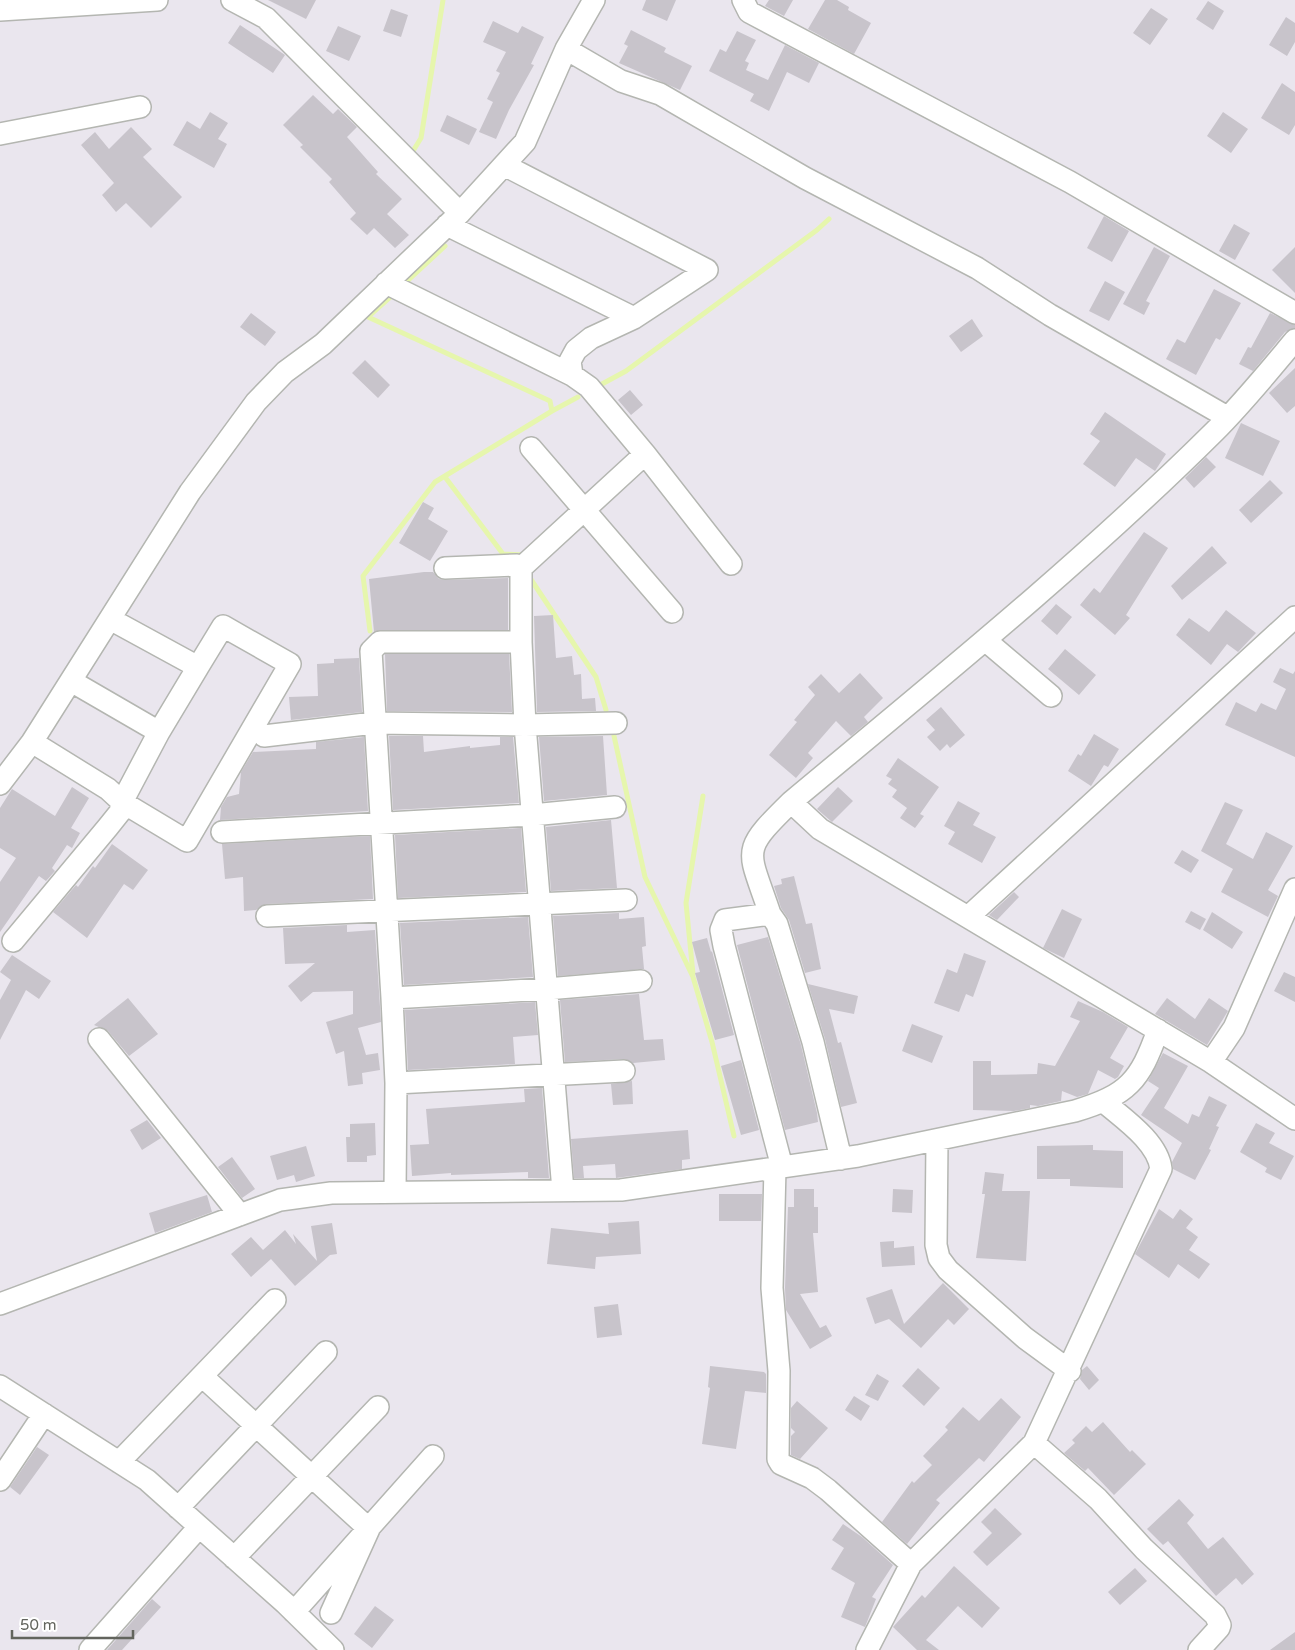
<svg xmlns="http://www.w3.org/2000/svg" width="1295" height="1650" viewBox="0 0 1295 1650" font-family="'Varela Round',sans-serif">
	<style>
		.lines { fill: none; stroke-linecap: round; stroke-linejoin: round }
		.stream { stroke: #e6f6ad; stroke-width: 5 }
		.building { fill: #c8c4cb }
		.minor-casing { stroke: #b4b6b1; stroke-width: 24 }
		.minor { stroke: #fff; stroke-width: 21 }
	</style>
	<rect width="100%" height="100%" fill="#eae6ee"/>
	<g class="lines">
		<path class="stream" d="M413 151 421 138 443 0
			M403 285 445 246
			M395 293 368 317 550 401 552 411 578 397
			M602 384 626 371 817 230 829 219
			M445 477 503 554 525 555
			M530 578 596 677 606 710
			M370 631 363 576 435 482 552 411
			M614 736 645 877 693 977 712 1042 734 1136
			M693 974 686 903 703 796"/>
	</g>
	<path class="building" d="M268 0H316L306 19Z
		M646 0H676L667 21 642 10Z
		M769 0H793L784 16 765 6Z
		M825 0H837L849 7 848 10 871 23 854 54 808 29Z
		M1208 1 1224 11 1213 30 1196 19Z
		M1151 8 1168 19 1150 45 1133 33Z
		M391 9 408 15 401 37 383 31Z
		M1286 17 1295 23V42L1287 56 1269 45Z
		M493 21 518 33 522 26 544 37 531 64 534 65 509 110 496 139 479 132 493 102 487 99 500 73 496 71 506 52 483 42Z
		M240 25 285 55 273 73 228 43Z
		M338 26 361 36 349 61 326 51Z
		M631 30 666 48 664 52 692 66 680 90 619 63 628 46 624 44Z
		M737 31 756 40 745 61 749 63 746 70 768 80 785 45 819 63 809 83 787 72 769 111 750 101 754 94 709 71 720 49 726 52Z
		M1282 83 1295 92V125L1289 135 1261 118Z
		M313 95 333 114 338 109 357 127 347 137 378 172 376 174 402 199 387 214 409 235 395 248 374 228 367 235 350 219 356 213 329 182 332 179 300 147 303 145 283 125Z
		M210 112 228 123 218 139 227 144 214 168 173 145 187 121 200 129Z
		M1223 112 1248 129 1231 153 1207 136Z
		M447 115 477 129 469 145 440 131Z
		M131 127 152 149 143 157 182 197 151 228 126 203 116 212 102 195 114 183 81 145 95 132 109 149Z
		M1104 216 1129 231 1112 262 1087 248Z
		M1234 224 1250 233 1235 260 1219 251Z
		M1154 247 1170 256 1146 301 1150 303 1144 315 1123 304Z
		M1295 247V293L1272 270Z
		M1105 281 1125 292 1109 321 1089 311Z
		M1214 289 1241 303 1220 340 1216 338 1196 375 1166 359 1177 339 1185 343Z
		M251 313 276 332 265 346 240 327Z
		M1270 313 1295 325V328L1285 332 1253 371 1239 364 1248 347 1251 348Z
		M972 319 983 336 961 352 949 336Z
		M365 360 390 385 378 398 352 373Z
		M1295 368V406L1287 413 1269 393Z
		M630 390 643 405 631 415 618 400Z
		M1105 412 1166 454 1155 471 1136 458 1115 487 1083 464 1100 441 1090 434Z
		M1241 423 1280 441 1263 476 1225 458Z
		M1206 457 1216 467 1194 488 1185 478Z
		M1270 480 1283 493 1251 523 1239 510Z
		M423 502 434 508 428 519 448 531 430 561 399 543Z
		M1144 532 1168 548 1126 615 1130 618 1115 635 1080 605 1094 588 1100 593Z
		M1212 546 1227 563 1182 600 1171 586Z
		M424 572H433L439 579 446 580 508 578V630H380L374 632 369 579Z
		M1056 604 1072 617 1057 635 1041 621Z
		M1226 610 1256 633 1238 652 1227 644 1211 665 1176 635 1189 618 1209 632Z
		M553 615 556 658 572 656 574 675 581 674 582 699 595 698 596 711 537 712 534 616Z
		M1065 649 1096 675 1079 695 1048 669Z
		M385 654H509L512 712 387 711Z
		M359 658 362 712 291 720 289 697 318 696 317 664 334 663V659Z
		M1280 668 1293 674 1295 671V757L1225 725 1236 702 1256 712 1261 703 1276 710 1286 689 1273 682Z
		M860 673 883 698 864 717 868 722 851 736 836 721 808 753 813 758 796 778 769 755 797 722 794 720 815 695 808 687 821 674 839 693Z
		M941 707 965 735 950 748 947 744 940 751 927 737 935 730 926 720Z
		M1094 734 1119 749 1108 767 1104 765 1091 786 1068 771 1078 754 1081 756Z
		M389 736H423L424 752 470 746V748L500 745V737H513L519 803 393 810Z
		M603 736 607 795 544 801 539 737Z
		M364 737 368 811 220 820 221 807 227 797 239 794 241 772 253 752 316 749V742Z
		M898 758 939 787 920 814 924 816 915 828 900 818 907 808 892 797 897 790 888 784 892 779 886 776Z
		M72 787 89 798 71 828 80 833 72 848 67 845 52 868 55 871 46 881 39 876 0 932V882L16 858 0 848V808L12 789 55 816Z
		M838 787 853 801 832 822 817 809Z
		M958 801 980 813 973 825 996 837 982 863 948 844 955 832 944 826Z
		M1225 802 1243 810 1226 844 1253 859 1266 832 1293 846 1268 890 1278 896 1268 917 1221 892 1233 869 1201 851Z
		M611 820 617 888 551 891 546 827Z
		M521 828 526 892 398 898 395 835Z
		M370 836 373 899 266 904 256 910 244 911 243 877 225 879 222 844Z
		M112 844 148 870 133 890 124 884 87 938 53 912 76 885 78 887 93 866 95 868Z
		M1182 850 1199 860 1191 873 1174 863Z
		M794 876 806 924 812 923 821 969 805 973 789 920 781 908 774 886 782 884 781 879Z
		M1014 892 1019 897 997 920 989 915Z
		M1062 909 1082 919 1064 958 1043 948Z
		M1191 911 1206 919 1200 930 1185 922Z
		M1212 912 1243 932 1232 949 1203 930Z
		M619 913V919L644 917 646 946 642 947 644 969 558 976 553 916Z
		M528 917 533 977 404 985 400 923Z
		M347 925V932L375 930 381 1022 358 1028 366 1055 378 1053 380 1070 362 1073 363 1084 348 1086 344 1051 336 1054 326 1022 353 1014V991L313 992 301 1002 288 986 315 963 285 964 283 928Z
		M768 937 801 1045 817 1113 818 1122 785 1130 737 945Z
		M707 938 711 952 712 951 734 1035 715 1040 695 973 700 972 692 942Z
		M964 953 986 961 973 997 966 994 959 1012 934 1003 947 969 957 973Z
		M12 955 51 981 39 999 26 990 0 1040V1000L11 980 0 972Z
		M1284 972 1295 977V1002L1274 991Z
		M808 984 858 996 854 1014 829 1009 838 1043 841 1042 857 1103 841 1107 825 1039Z
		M639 994 644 1040 663 1039 665 1060 633 1063 623 1059 565 1062 560 1000Z
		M128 998 158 1034 129 1056 108 1031 94 1025Z
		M1167 998 1195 1019 1209 998 1228 1011 1207 1045 1155 1014Z
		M1078 1001 1103 1012 1128 1027 1110 1058 1124 1066 1118 1077 1115 1079 1098 1070 1088 1094 1077 1097 1062 1091 1061 1101 1038 1106 1030 1105V1108L1014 1111 973 1110V1061H991V1075L1037 1074 1038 1063 1055 1066 1080 1021 1070 1017Z
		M535 1002 538 1035 513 1037 515 1064 408 1070 405 1010Z
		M912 1024 943 1036 932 1063 902 1051Z
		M1163 1053 1188 1066 1164 1108 1188 1124 1192 1114 1199 1117 1209 1096 1227 1105 1216 1126 1219 1127 1209 1149 1211 1150 1195 1180 1173 1169 1172 1162 1182 1143 1141 1115 1159 1088 1148 1081Z
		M741 1060 759 1130 741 1135 721 1066Z
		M632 1081 633 1104 613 1105 611 1084Z
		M542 1088 549 1178H528V1172L451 1175V1173L412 1176 410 1145 429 1144 426 1109 525 1102 524 1089Z
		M147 1120 161 1138 142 1150 130 1130Z
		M375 1123 376 1155 367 1156V1162H347L346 1137H350V1124Z
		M1256 1123 1275 1133 1269 1143 1294 1156 1281 1180 1265 1172 1267 1168 1240 1152Z
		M688 1130 690 1159 682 1160V1169L616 1178 615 1164 583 1166 584 1178H574L571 1139Z
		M1093 1145V1150L1123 1151V1188L1070 1186V1179H1037V1146Z
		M306 1146 315 1176 296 1182 294 1175 277 1180 270 1156Z
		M232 1157 255 1189 242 1198 218 1167Z
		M985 1172 1004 1174 1002 1191H1030L1026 1261 976 1258 985 1194H982Z
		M794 1189H814V1207H818V1233H813L818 1292 800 1294 820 1328 826 1325 832 1336 810 1349 786 1310 785 1288 788 1207H794Z
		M893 1189 913 1190 912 1213 892 1212Z
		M719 1194H762L761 1221H719Z
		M207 1195 212 1212 155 1233 149 1213Z
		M1159 1209 1173 1219 1180 1209 1193 1219 1186 1228 1198 1237 1189 1250 1210 1264 1199 1279 1178 1264 1169 1278 1135 1254Z
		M639 1221 641 1254 596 1257 595 1269 547 1264 551 1228 609 1234 608 1223Z
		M332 1223 337 1254 330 1255 295 1286 271 1259 251 1277 231 1254 251 1237 263 1250 285 1230 296 1244 293 1234 317 1261 311 1226Z
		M894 1241V1248L914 1246 915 1265 882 1267 880 1242Z
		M943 1283 969 1309 954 1325 948 1319 921 1348 889 1319 875 1324 866 1298 892 1289 904 1324Z
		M618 1304 622 1335 597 1338 594 1307Z
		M710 1366 764 1372 766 1374V1393L745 1391 736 1449 702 1444 710 1388 708 1387Z
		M1087 1366 1099 1380 1089 1390 1080 1379 1082 1370Z
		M918 1368 940 1388 924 1406 902 1386Z
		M877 1374 889 1381 878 1401 865 1395Z
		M854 1396 870 1406 861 1421 845 1410Z
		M1001 1398 1021 1417 984 1462 979 1458 936 1500 940 1503 907 1544 882 1522 912 1481 914 1483 932 1465 923 1456 948 1430 945 1427 963 1407 979 1421Z
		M797 1401 828 1428 800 1459 791 1455V1436L795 1432 791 1428V1408Z
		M1103 1422 1130 1452 1132 1450 1146 1464 1114 1495 1088 1468 1085 1471 1064 1453 1075 1443 1072 1440 1086 1426 1092 1432Z
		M37 1447 49 1455 20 1495 10 1487Z
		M1179 1499 1194 1515 1187 1523 1208 1549 1223 1537 1254 1574 1242 1585 1236 1578 1216 1596 1168 1541 1163 1545 1147 1529Z
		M995 1508 1022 1534 987 1566 973 1552 992 1533 981 1522Z
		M843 1524 862 1537 893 1565 872 1597 876 1599 865 1627 841 1617 855 1583 831 1569 844 1548 832 1540Z
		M954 1566 1000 1608 982 1628 958 1606 926 1640 939 1650H917L893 1627 922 1595 925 1598Z
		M1135 1568 1147 1581 1120 1605 1108 1592Z
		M152 1599 161 1607 122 1650H107Z
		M375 1606 394 1620 372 1648 354 1634Z
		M1295 1632V1650H1270Z"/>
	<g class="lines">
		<defs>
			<path id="minor" d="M232 0 266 18 460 213
				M743 0 749 12 1070 182 1295 313
				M0 10 157 0
				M566 49 621 81 660 94 805 178 977 268 1050 315 1227 417
				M0 134 140 107
				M504 165 707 270 634 318 591 338 576 350 570 361 572 375
				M447 225 634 318
				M386 283 572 375 589 387 645 454 731 564
				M1295 340C1269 371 1243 403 1215 431 1081 564 935 682 791 802L820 829 1211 1062 1234 1028 1295 889
				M531 448 672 612
				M445 568 517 565 521 568V642L525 725 563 1191
				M521 568 645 454
				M110 619 198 667 223 626 290 664 187 841 122 802 159 732 198 667
				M985 640 1051 696
				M71 681 159 732
				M264 736 374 723 525 725 616 723
				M0 784 32 742 190 492 256 402 285 372 323 344 460 213 525 142 566 49 594 0
				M222 832 532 815 615 807
				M770 914C748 848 739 853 791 802
				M267 916 626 900
				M968 917 1295 617
				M13 941 108 827 120 812 122 802 108 789 32 742
				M392 998 547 989 641 981
				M99 1039 240 1215
				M1211 1062 1295 1119
				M396 1083 624 1071
				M937 1140 936 1245 939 1258 948 1270 1025 1338 1070 1371
				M782 1167 724 946 721 930 725 920 770 914 777 924 813 1042 841 1159
				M775 1168 772 1288 779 1371 778 1459 781 1464 812 1478 828 1490 911 1564
				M395 1192 396 1083 392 998 371 651 380 642H521
				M0 1304 280 1200 331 1193 621 1190 858 1156 1075 1111C1128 1095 1140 1081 1158 1030
				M202 1376 369 1529 331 1613
				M0 1386 147 1480 285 1603 333 1650
				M1034 1443 1098 1499 1144 1549 1215 1615 1220 1625 1219 1628 1199 1650
				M119 1462 275 1300
				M0 1480 44 1414
				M178 1508 326 1352
				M234 1558 378 1407
				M294 1612 433 1456
				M90 1650 199 1527
				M867 1650 911 1564 1034 1443 1161 1169C1158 1142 1124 1119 1104 1102"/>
		</defs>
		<use href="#minor" class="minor-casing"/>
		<use href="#minor" class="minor"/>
	</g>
	<path d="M12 1630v8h121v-8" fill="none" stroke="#62645d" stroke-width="2.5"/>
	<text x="20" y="1630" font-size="15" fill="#62645d" stroke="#ffffff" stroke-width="4" paint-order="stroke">50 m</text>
</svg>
